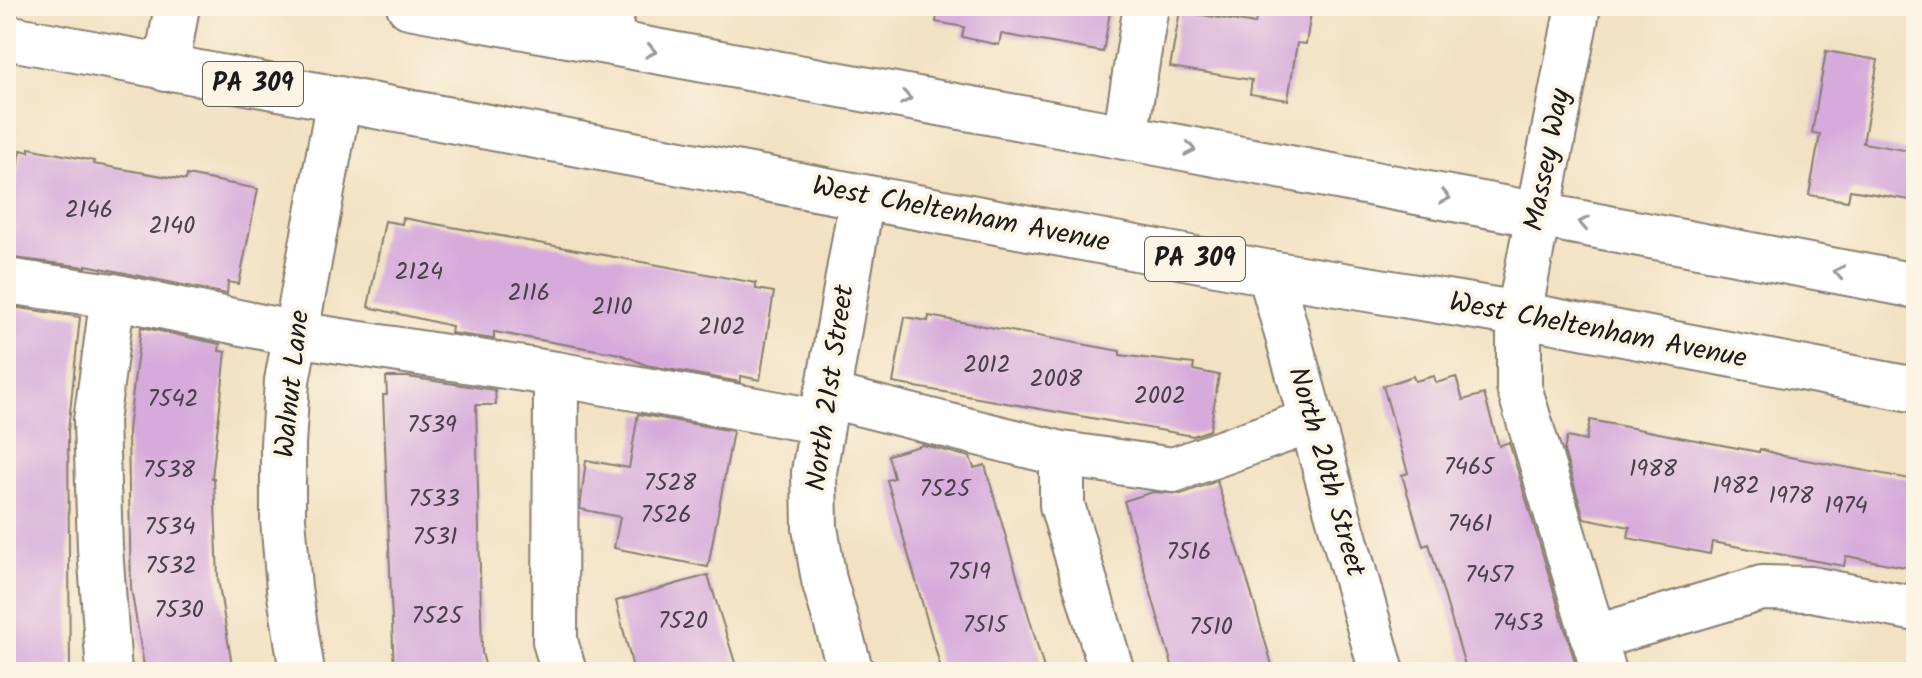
<svg xmlns="http://www.w3.org/2000/svg" width="1922" height="678" viewBox="0 0 1922 678" font-family="Kalam,sans-serif">
	<style>
		.building { fill: #d6aadb }
		.lines { fill: none; stroke-linecap: round; stroke-linejoin: round }
		.minor-casing { stroke: #877e6f; stroke-width: 48 }
		.highway-casing { stroke: #877e6f; stroke-width: 48 }
		.minor { stroke: #fff; stroke-width: 44 }
		.highway { stroke: #fff; stroke-width: 44 }
		.oneway { stroke: #999 }
		.labels { text-anchor: middle; dominant-baseline: central; stroke-width: 8; stroke-linejoin: round; paint-order: stroke }
		.number-label { font-size: 24px; fill: #4a404c }
		.shield { fill: #fcf5e5; stroke: #5f5d58; stroke-width: 2 }
		.shield-label { font-size: 26px; font-weight: bold; fill: #1c1c1c }
		.street-label { font-size: 28px; fill: #1c1c1c; stroke: #fcf5e5 }
	</style>
	<rect width="100%" height="100%" fill="#fcf5e5"/>
	<filter id="ink" filterUnits="userSpaceOnUse"><feTurbulence type="fractalNoise" baseFrequency=".0125" numOctaves="2"/><feDisplacementMap in="SourceGraphic" scale="16" xChannelSelector="R" yChannelSelector="G"/><feConvolveMatrix kernelMatrix="1 2 1 2 8 2 1 2 1" color-interpolation-filters="sRGB"/></filter>
	<filter id="wash" filterUnits="userSpaceOnUse"><feTurbulence type="fractalNoise" baseFrequency=".006" numOctaves="4" result="noise"/><feDisplacementMap in="SourceGraphic" scale="32" xChannelSelector="R" yChannelSelector="G"/><feGaussianBlur stdDeviation="1.8" result="paint"/><feColorMatrix in="noise" values="0 0 0 0 0 0 0 0 0 0 0 0 0 0 0 0 0 1.4 0 .05"/><feComposite in="paint" operator="in"/></filter>
	<g filter="url(#wash)">
		<rect width="100%" height="100%" fill="#f2e1c2"/>
		<g id="blocks">
			<path class="building" d="M938 6H1111L1103 52 1001 34 999 45 962 37 964 27 936 22Z
				M1258 6H1312L1306 44 1297 43 1288 100 1250 94 1252 80 1170 67 1180 11 1255 24Z
				M1826 51 1878 60 1863 143 1916 152V201L1850 190 1848 201 1809 195 1820 134 1812 133Z
				M29 148 94 161 93 164 186 180 187 175 258 189 239 284 228 282 227 294 86 265V267L6 257V241L21 150 29 152Z
				M403 218 756 283V289L774 292 760 380 741 376 740 382 646 365 620 354 494 332V339L451 333 452 326 368 307 385 221 402 224Z
				M6 306 80 317 68 431 70 672H6Z
				M929 316 1120 351V355L1194 364 1193 370 1219 375 1210 430 1193 436 893 383 905 317 928 321Z
				M141 327 220 344 219 351 226 352 212 478H214L218 579 233 672H145L131 588 129 491 128 430Z
				M1413 376 1415 381 1434 376 1436 383 1456 377 1463 400 1484 394 1499 446 1509 442 1578 672H1467L1429 544 1423 546 1402 475 1408 473 1383 386Z
				M386 377H408L495 390 496 405H476L482 653 487 672H394L383 395H387Z
				M638 414 733 431 708 567 614 548 620 517 580 509 586 460 629 468Z
				M1590 420 1759 452 1760 449 1784 456 1916 480V569L1846 556 1844 566 1712 542 1710 554 1628 538 1630 527 1584 518 1564 451 1567 437 1586 441Z
				M923 445 970 457 974 468 985 465 1045 672H942L887 480 894 478 888 455Z
				M1217 481 1251 592 1274 672H1174L1124 501 1153 492 1181 494Z
				M708 575 736 666 716 672H634L616 601Z"/>
		</g>
	</g>
	<g filter="url(#ink)">
		<use href="#blocks" fill-opacity="0" stroke="#877e6f" stroke-width="2"/>
		<g class="lines">
			<defs>
				<path id="minor" d="M409 6 1125 137 1916 286
					M1578 6 1519 314V387L1604 672
					M608 42 613 6
					M166 69 177 6
					M1125 137 1146 6
					M1270 273 1382 672
					M6 281 113 296 295 334 556 374 822 422
					M556 374 555 641 564 672
					M826 395 1062 454 1173 470 1311 421
					M1062 454V505L1112 672
					M1593 638 1762 588 1811 589 1916 609
					M109 672 100 548 96 421 113 296
					M302 672 289 588 283 519V444L287 381 339 99
					M851 672 824 580 815 528 814 472 862 197"/>
				<path id="highway" d="M6 37 1270 273 1519 314 1916 390"/>
			</defs>
			<use href="#minor" class="minor-casing"/>
			<use href="#highway" class="highway-casing"/>
			<use href="#minor" class="minor"/>
			<use href="#highway" class="highway"/>
		</g>
		<defs><path id="oneway-chevron" d="M-2-3.5L2.5 0L-2 3.5" fill="none" stroke-width="1.6" stroke-linecap="round" stroke-linejoin="round" transform="scale(2)"/></defs>
		<g class="oneway">
			<use href="#oneway-chevron" transform="translate(651 51) rotate(11)"/>
			<use href="#oneway-chevron" transform="translate(906 98) rotate(10)"/>
			<use href="#oneway-chevron" transform="translate(1190 149) rotate(11)"/>
			<use href="#oneway-chevron" transform="translate(1445 197) rotate(11)"/>
			<use href="#oneway-chevron" transform="translate(1584 223) rotate(-169)"/>
			<use href="#oneway-chevron" transform="translate(1839 272) rotate(-169)"/>
		</g>
	</g>
	<g class="labels">
		<g class="number-label">
			<text x="89" y="210">2146</text>
			<text x="172" y="226">2140</text>
			<text x="419" y="272">2124</text>
			<text x="529" y="293">2116</text>
			<text x="612" y="307">2110</text>
			<text x="722" y="327">2102</text>
			<text x="987" y="365">2012</text>
			<text x="1056" y="379">2008</text>
			<text x="1160" y="396">2002</text>
			<text x="173" y="399">7542</text>
			<text x="432" y="425">7539</text>
			<text x="1469" y="467">7465</text>
			<text x="1653" y="469">1988</text>
			<text x="169" y="470">7538</text>
			<text x="670" y="483">7528</text>
			<text x="1736" y="486">1982</text>
			<text x="945" y="489">7525</text>
			<text x="1791" y="496">1978</text>
			<text x="434" y="499">7533</text>
			<text x="1846" y="506">1974</text>
			<text x="666" y="515">7526</text>
			<text x="1470" y="524">7461</text>
			<text x="170" y="527">7534</text>
			<text x="435" y="537">7531</text>
			<text x="1189" y="552">7516</text>
			<text x="171" y="566">7532</text>
			<text x="969" y="572">7519</text>
			<text x="1489" y="575">7457</text>
			<text x="179" y="610">7530</text>
			<text x="437" y="616">7525</text>
			<text x="683" y="621">7520</text>
			<text x="1518" y="623">7453</text>
			<text x="985" y="625">7515</text>
			<text x="1211" y="627">7510</text>
		</g>
		<g class="shield">
			<rect x="203" y="62" width="100" height="44" rx="6"/>
			<rect x="1145" y="237" width="100" height="44" rx="6"/>
		</g>
		<g class="shield-label">
			<text x="253" y="84">PA 309</text>
			<text x="1195" y="259">PA 309</text>
		</g>
		<g class="street-label">
			<text transform="translate(1548 160) rotate(-79)">Massey Way</text>
			<text transform="translate(961 215) rotate(11)">West Cheltenham Avenue</text>
			<text transform="translate(1598 331) rotate(11)">West Cheltenham Avenue</text>
			<text transform="translate(293 384) rotate(-84)">Walnut Lane</text>
			<text transform="translate(831 388) rotate(-82)">North 21st Street</text>
			<text transform="translate(1326 472) rotate(74)">North 20th Street</text>
		</g>
	</g>
	<rect width="1922" height="678" fill="none" stroke="#fcf5e5" stroke-width="32"/>
</svg>
